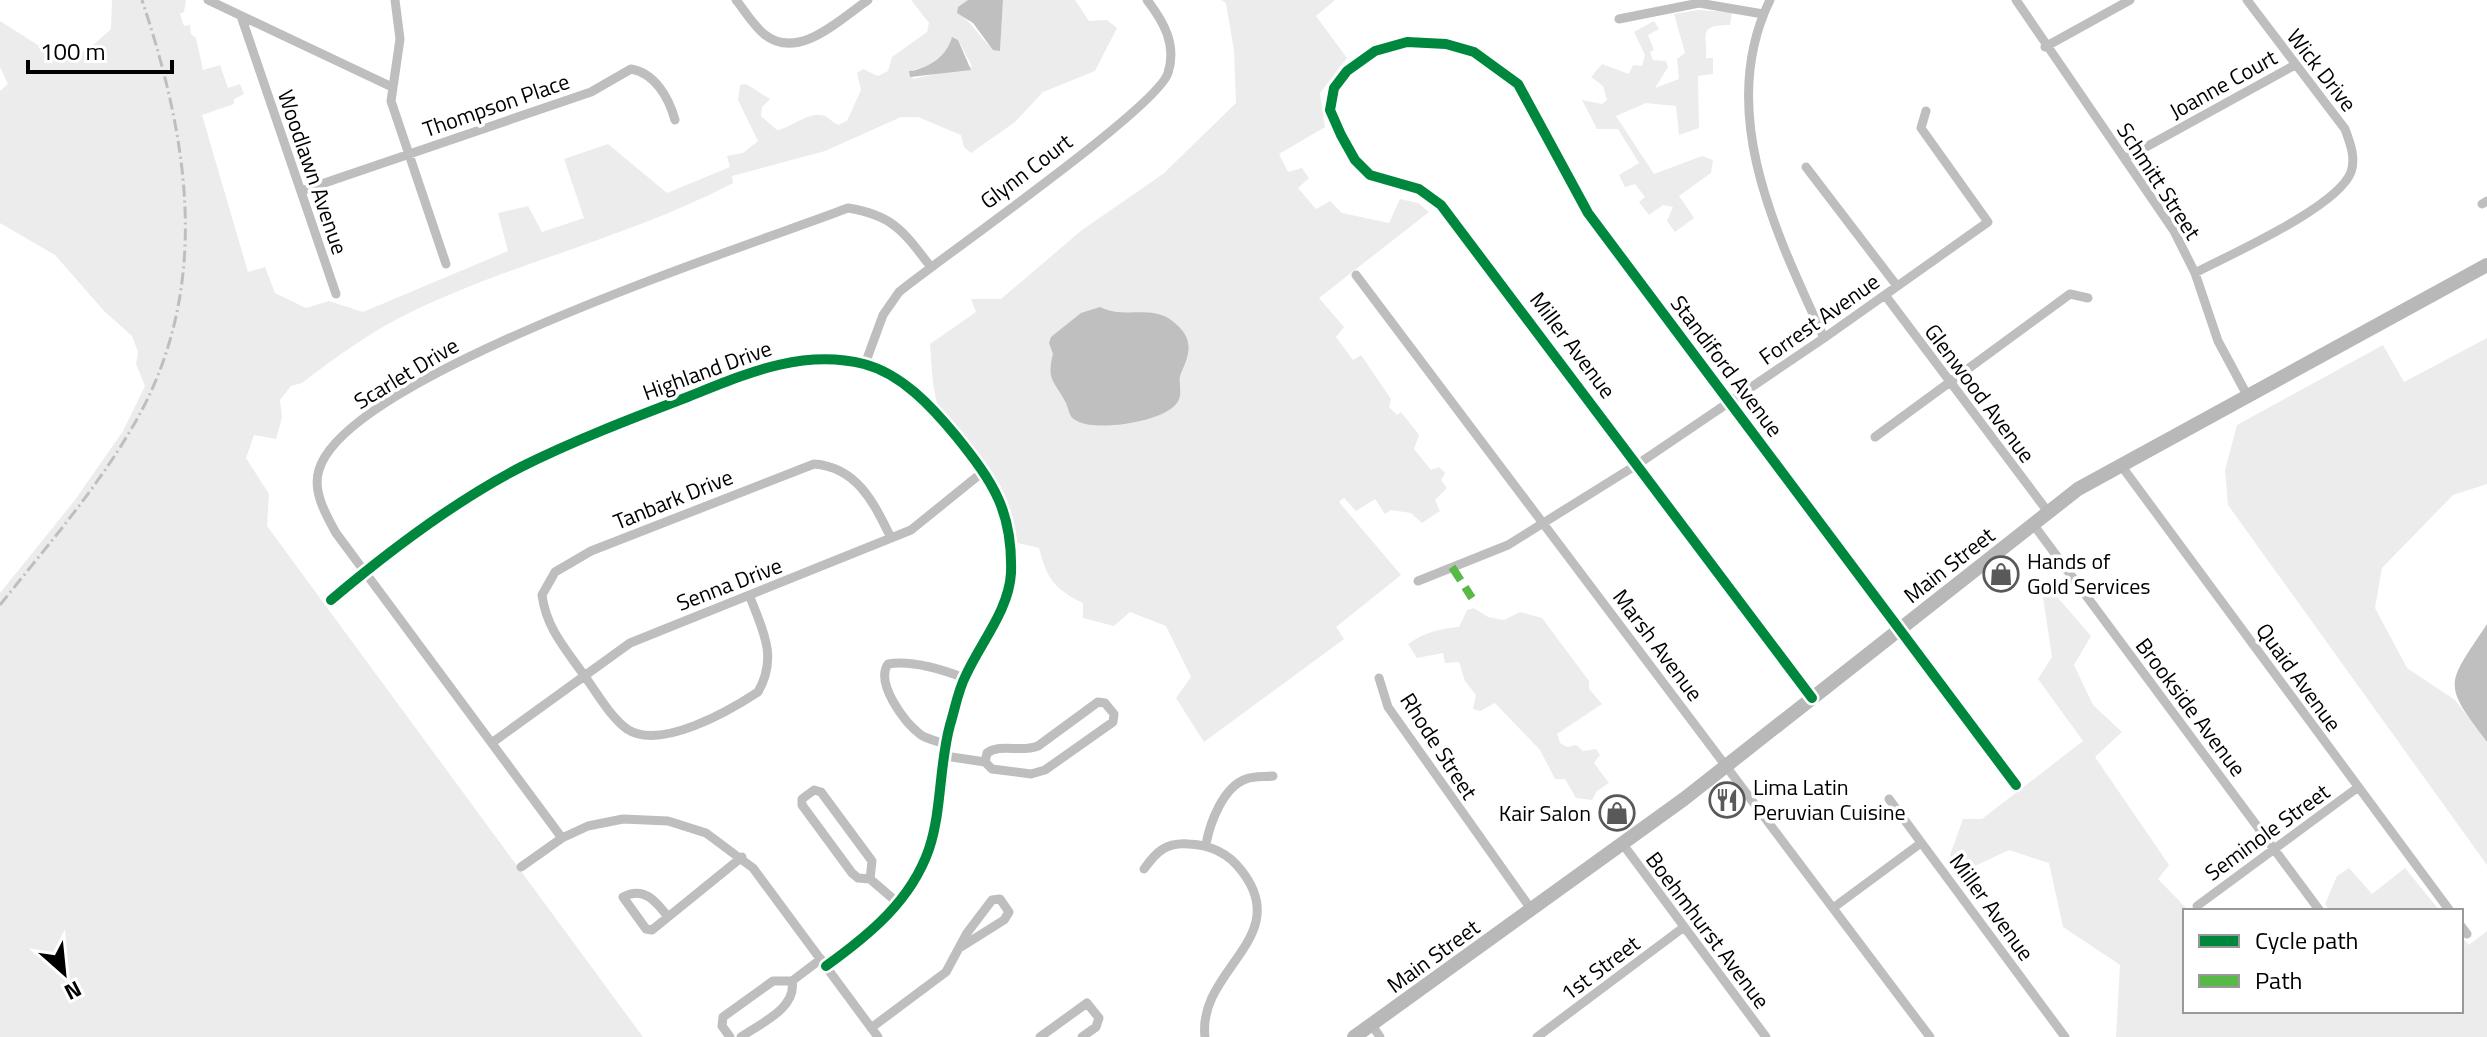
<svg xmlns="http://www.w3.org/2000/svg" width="2487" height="1037" viewBox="0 0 2487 1037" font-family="'Titillium Web',sans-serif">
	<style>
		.green { fill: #ececec; fill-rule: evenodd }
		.water { fill: #bfbfbf }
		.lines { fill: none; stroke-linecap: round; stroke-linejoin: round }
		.street { stroke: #bebebe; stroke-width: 9 }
		.secondary { stroke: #b8b8b8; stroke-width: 14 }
		.rail { stroke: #bebebe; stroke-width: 3; stroke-dasharray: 12 4 2 4; stroke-linecap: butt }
		.quiet { stroke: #58b947; stroke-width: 8; stroke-dasharray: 16 8; stroke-linecap: butt }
		.cycleway-casing { stroke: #fff; stroke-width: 15 }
		.cycleway { stroke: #00873e; stroke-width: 10 }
		.labels { text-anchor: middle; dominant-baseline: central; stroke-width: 7; stroke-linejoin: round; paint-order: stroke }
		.street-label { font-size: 22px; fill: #000; stroke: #fff }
		.poi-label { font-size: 22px; fill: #000; stroke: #fff; text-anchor: start }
	</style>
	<rect width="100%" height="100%" fill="#fff"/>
	<path class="green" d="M112 0H186L184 12 180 14 184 26 190 25 191 34 196 38 203 70 220 65 228 88 240 84 244 94 234 99V104L202 115 248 272 265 267 275 293 306 308 329 301 363 312 508 251 498 213 528 206 542 232 584 218 564 159 608 144 667 193 730 167 727 156 743 153 758 141 738 100 740 85 746 84 770 99 762 107 761 116 777 130C792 128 811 108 827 117 831 120 834 123 838 125L847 121 861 90 857 73 863 69 878 76 888 71 892 57 927 32 929 23 911 0H968L959 7 957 13C975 22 982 46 1000 51L1003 0H1075L1089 21 1107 20 1117 28 1095 71 1043 92 1015 122 971 153 964 147 961 135 918 117H901L825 151 732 176 733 183C630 237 514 262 409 313 370 332 336 357 302 383L291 386 280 400 282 417 276 439 254 435 246 458 269 494 267 526 643 1037H0V593L75 500 123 431 145 386 136 364 138 352 132 336 104 311 55 255 0 223V91L8 84 0 67V21L63 61 90 48 111 29ZM958 40 972 66 913 79 912 70 927 68Z
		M1221 0H1335L1316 16 1347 58 1320 93 1325 127 1279 154 1288 172 1302 168 1309 178 1298 188 1316 209 1330 201 1342 213 1389 223 1400 199 1418 203 1429 212 1319 298 1344 327 1336 337 1353 360 1361 355 1391 399 1389 407 1397 415 1401 412 1419 435 1414 449 1431 470 1439 467 1445 473 1441 480 1447 488 1435 500 1440 511 1422 523 1411 513 1391 510 1385 514 1375 499 1356 511 1344 498 1339 502 1401 575 1336 627 1344 639 1204 742 1176 698 1191 677 1166 626 1130 612 1114 626 1083 618V603C1054 589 1047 579 1039 548L1010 541C1002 491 969 466 945 423 932 400 932 369 930 344L976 312 971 299H1001L1082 230 1163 174 1236 103 1234 51 1226 3Z
		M1698 10 1732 12 1730 25C1696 25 1708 36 1706 58H1713V74L1698 76 1699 128 1679 135 1676 106 1646 103 1616 116 1654 174 1702 156 1713 160 1711 173 1679 196 1694 218 1675 232 1667 221 1673 207 1663 205 1649 215 1639 202 1645 197 1635 184 1625 187 1619 175 1639 163 1618 129H1597L1582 100 1602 104 1607 100 1603 86 1591 77 1602 64 1629 74 1633 65 1642 66 1645 55 1634 32 1654 21 1659 29 1648 35 1654 50 1650 52 1653 60 1666 61 1668 67 1655 88 1679 79 1677 59 1685 53 1674 14Z
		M2487 338V484L2453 495 2382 568 2375 608 2407 668 2455 700 2487 742V865L2228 505 2225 470 2237 425 2383 345 2404 382Z
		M2040 577 2091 636 2074 665 2093 705 2122 732 2095 757 2169 865 2158 879 2189 911H2185V1011H2461V936L2469 945 2487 931V1037H2116L2120 965 2063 927 2049 863 2009 850 1962 872 1950 855 1963 819H1982L2083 741 2038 679 2052 657Z
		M1474 608 1488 617 1504 620 1520 612 1542 618 1589 681V689L1602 704 1557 734 1560 743 1567 747 1576 745 1583 751 1596 749 1600 755 1594 763 1609 783 1597 791 1592 800 1576 798 1565 779H1555L1540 750 1495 703 1480 711 1473 709 1476 695 1465 681 1459 662 1445 663 1443 653 1417 658 1408 644C1423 633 1442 628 1459 627L1467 610Z
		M2349 868 2372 894 2405 868 2440 911H2330L2325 904 2337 876Z"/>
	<path class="water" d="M968 0H1003L1000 51 993 50 973 23 957 13 958 7Z
		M952 37 958 40 971 70 910 77 909 71C927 70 948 55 952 37Z
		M1100 307C1122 319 1150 305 1171 320 1194 337 1191 351 1181 373 1177 383 1184 393 1177 403 1163 422 1100 431 1079 422 1068 417 1070 412 1066 403 1055 381 1046 381 1053 354L1049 343 1051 337 1081 313Z
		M2487 624V742C2441 682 2447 685 2487 624Z"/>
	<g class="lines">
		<path class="street" d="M208 0 392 87
			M395 0 400 39 391 101 446 264
			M736 0C745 11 753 25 764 34 798 62 840 19 868 0
			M1770 0C1715 112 1777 235 1824 338
			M2016 0 2174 231 2195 273 2218 341 2247 395
			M241 16 336 294
			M1619 19 1699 3 1763 14
			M2045 47 2130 0
			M2126 158 2295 65
			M1806 167 1897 286
			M301 191 591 92 631 69C655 73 669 98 675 120
			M2482 204 2487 201
			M2195 273C2231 254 2338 207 2351 172 2356 157 2350 143 2345 129L2247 0
			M1356 275 1930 1037
			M1885 295 2048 512
			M865 364 883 315 899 292C943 256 1157 108 1168 73 1177 45 1164 22 1147 0
			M1875 437 2070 294 2088 298
			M2120 464 2450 911
			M2033 524 2320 911
			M1418 581 1508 545 1638 464 1824 338 1988 222 1921 128 1926 111
			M750 597C763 631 778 657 758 692 729 711 660 751 627 729 609 716 594 688 581 671 563 646 546 626 542 595L555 572 591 551 814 464C857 467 874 503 891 538
			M331 600C389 551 453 502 521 467 573 441 630 419 685 398 743 375 801 348 864 364 902 374 932 407 956 436 993 482 1013 511 1011 573 1009 610 981 642 966 675 958 690 955 709 950 725 939 765 942 810 929 849 911 901 869 935 826 966
			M1379 678 1388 707 1531 909
			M1812 698 1441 205 1419 189 1370 175 1355 160 1341 135 1330 110 1334 88 1347 71 1375 51 1407 42 1446 44 1474 52 1518 84 1588 213 2016 785
			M493 742 630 643 911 530 984 471
			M945 744C937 741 927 739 921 735 904 722 875 683 888 664 913 660 941 669 964 678
			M945 756 985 762 992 769 1031 774 1045 770 1113 722 1114 714 1105 703 1098 702 1038 746C1021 753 1001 743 987 753L985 762
			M1889 799 2065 1037
			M562 838 336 533C326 515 312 491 319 470 346 375 749 246 848 208 893 215 904 232 930 266
			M1622 843 1766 1037
			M1206 844C1210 823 1223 787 1246 779 1254 776 1265 777 1273 776
			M521 867 562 838 588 826 623 819 668 821 706 833 753 868 878 1037
			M1144 869C1156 852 1166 842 1189 844 1210 845 1228 853 1241 870 1295 938 1197 969 1205 1037
			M870 879 858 878 852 873 802 805V799L814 790 821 792 872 861 870 879 898 903
			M2197 906 2357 788
			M1833 908 1921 843
			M668 917C656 901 644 886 623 897L646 929 652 930 742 857
			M2461 926 2467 934
			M1372 1025 1380 1037
			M871 1028 946 972 967 933 992 900 1000 899 1009 912 1004 920 961 947
			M730 1037 722 1026 723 1017 773 981H792L821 959
			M741 1037C761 1023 797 1008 792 981
			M1040 1037 1087 1003 1099 1018 1096 1027 1082 1037
			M1537 1037 1684 927"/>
		<path class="secondary" d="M1354 1037 1684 799 2078 489 2487 265"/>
		<path class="rail" d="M0 605C50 542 105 480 143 408 211 276 187 135 142 0"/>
		<path class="quiet" d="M1452 567 1472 598"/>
		<defs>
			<path id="cycleway" d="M331 600C389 551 453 502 521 467 573 441 630 419 685 398 743 375 801 348 864 364 902 374 932 407 956 436 993 482 1013 511 1011 573 1009 610 981 642 966 675 958 690 955 709 950 725 939 765 942 810 929 849 911 901 869 935 826 966
				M1812 698 1441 205 1419 189 1370 175 1355 160 1341 135 1330 110 1334 88 1347 71 1375 51 1407 42 1446 44 1474 52 1518 84 1588 213 2016 785"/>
		</defs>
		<use href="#cycleway" class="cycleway-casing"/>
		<use href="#cycleway" class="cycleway"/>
	</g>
	<defs>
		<symbol id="shop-ring" viewBox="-11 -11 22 22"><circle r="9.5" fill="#fff" stroke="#595959" stroke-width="1.5"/><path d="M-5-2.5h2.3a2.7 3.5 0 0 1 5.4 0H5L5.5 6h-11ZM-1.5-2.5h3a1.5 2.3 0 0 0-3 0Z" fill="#595959"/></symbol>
		<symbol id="restaurant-ring" viewBox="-11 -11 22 22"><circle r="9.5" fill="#fff" stroke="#595959" stroke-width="1.5"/><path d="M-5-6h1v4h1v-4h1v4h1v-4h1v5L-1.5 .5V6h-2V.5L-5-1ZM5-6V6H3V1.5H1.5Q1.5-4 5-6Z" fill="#595959"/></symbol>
	</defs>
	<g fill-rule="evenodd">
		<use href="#shop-ring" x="1981" y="554" width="40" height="40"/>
		<use href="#restaurant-ring" x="1707" y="780" width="40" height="40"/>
		<use href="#shop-ring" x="1597" y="793" width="40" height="40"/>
	</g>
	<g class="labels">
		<g class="street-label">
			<text transform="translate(2322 70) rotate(52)">Wick Drive</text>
			<text transform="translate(2223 84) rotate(-29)">Joanne Court</text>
			<text transform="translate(496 105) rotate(-19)">Thompson Place</text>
			<text transform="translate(1026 171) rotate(-37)">Glynn Court</text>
			<text transform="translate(313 172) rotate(71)">Woodlawn Avenue</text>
			<text transform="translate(2159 181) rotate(57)">Schmitt Street</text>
			<text transform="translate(1819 319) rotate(-35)">Forrest Avenue</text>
			<text transform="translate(1573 345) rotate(53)">Miller Avenue</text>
			<text transform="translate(1727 366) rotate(53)">Standiford Avenue</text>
			<text transform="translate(707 370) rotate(-20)">Highland Drive</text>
			<text transform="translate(406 373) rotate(-31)">Scarlet Drive</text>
			<text transform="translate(1980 393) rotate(53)">Glenwood Avenue</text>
			<text transform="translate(673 499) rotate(-22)">Tanbark Drive</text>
			<text transform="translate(1949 565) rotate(-38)">Main Street</text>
			<text transform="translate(729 584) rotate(-21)">Senna Drive</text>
			<text transform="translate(1658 645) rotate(53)">Marsh Avenue</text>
			<text transform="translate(2299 677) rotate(54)">Quaid Avenue</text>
			<text transform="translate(2191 707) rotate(53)">Brookside Avenue</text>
			<text transform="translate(1439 746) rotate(57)">Rhode Street</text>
			<text transform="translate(2267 832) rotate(-36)">Seminole Street</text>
			<text transform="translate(1992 907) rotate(54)">Miller Avenue</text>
			<text transform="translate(1708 930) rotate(53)">Boehmhurst Avenue</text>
			<text transform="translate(1433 956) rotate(-36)">Main Street</text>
			<text transform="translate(1600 968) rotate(-37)">1st Street</text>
		</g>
		<g class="poi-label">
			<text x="2027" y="561">Hands of<tspan x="2027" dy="25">Gold Services</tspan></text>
			<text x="1753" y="787">Lima Latin<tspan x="1753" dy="25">Peruvian Cuisine</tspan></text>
			<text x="1591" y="813" text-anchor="end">Kair Salon</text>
		</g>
	</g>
	<rect x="2183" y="909" width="280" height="104" fill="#ffffff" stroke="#999999" stroke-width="2"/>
	<rect x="2199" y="935" width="40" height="12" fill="#00873e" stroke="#999999" stroke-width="2"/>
	<text x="2255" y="949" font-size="24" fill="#000000">Cycle path</text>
	<rect x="2199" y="975" width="40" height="12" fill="#58b947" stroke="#999999" stroke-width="2"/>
	<text x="2255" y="989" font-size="24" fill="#000000">Path</text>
	<g transform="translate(64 973) rotate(153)" stroke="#ffffff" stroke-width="6" paint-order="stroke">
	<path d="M0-6L14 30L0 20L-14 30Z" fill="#000000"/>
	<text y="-12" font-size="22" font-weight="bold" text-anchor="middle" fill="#000000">N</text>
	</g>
	<path d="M28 60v12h144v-12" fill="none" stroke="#000000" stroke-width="4"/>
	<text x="40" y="60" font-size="24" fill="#000000" stroke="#ffffff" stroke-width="6" paint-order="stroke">100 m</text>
</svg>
